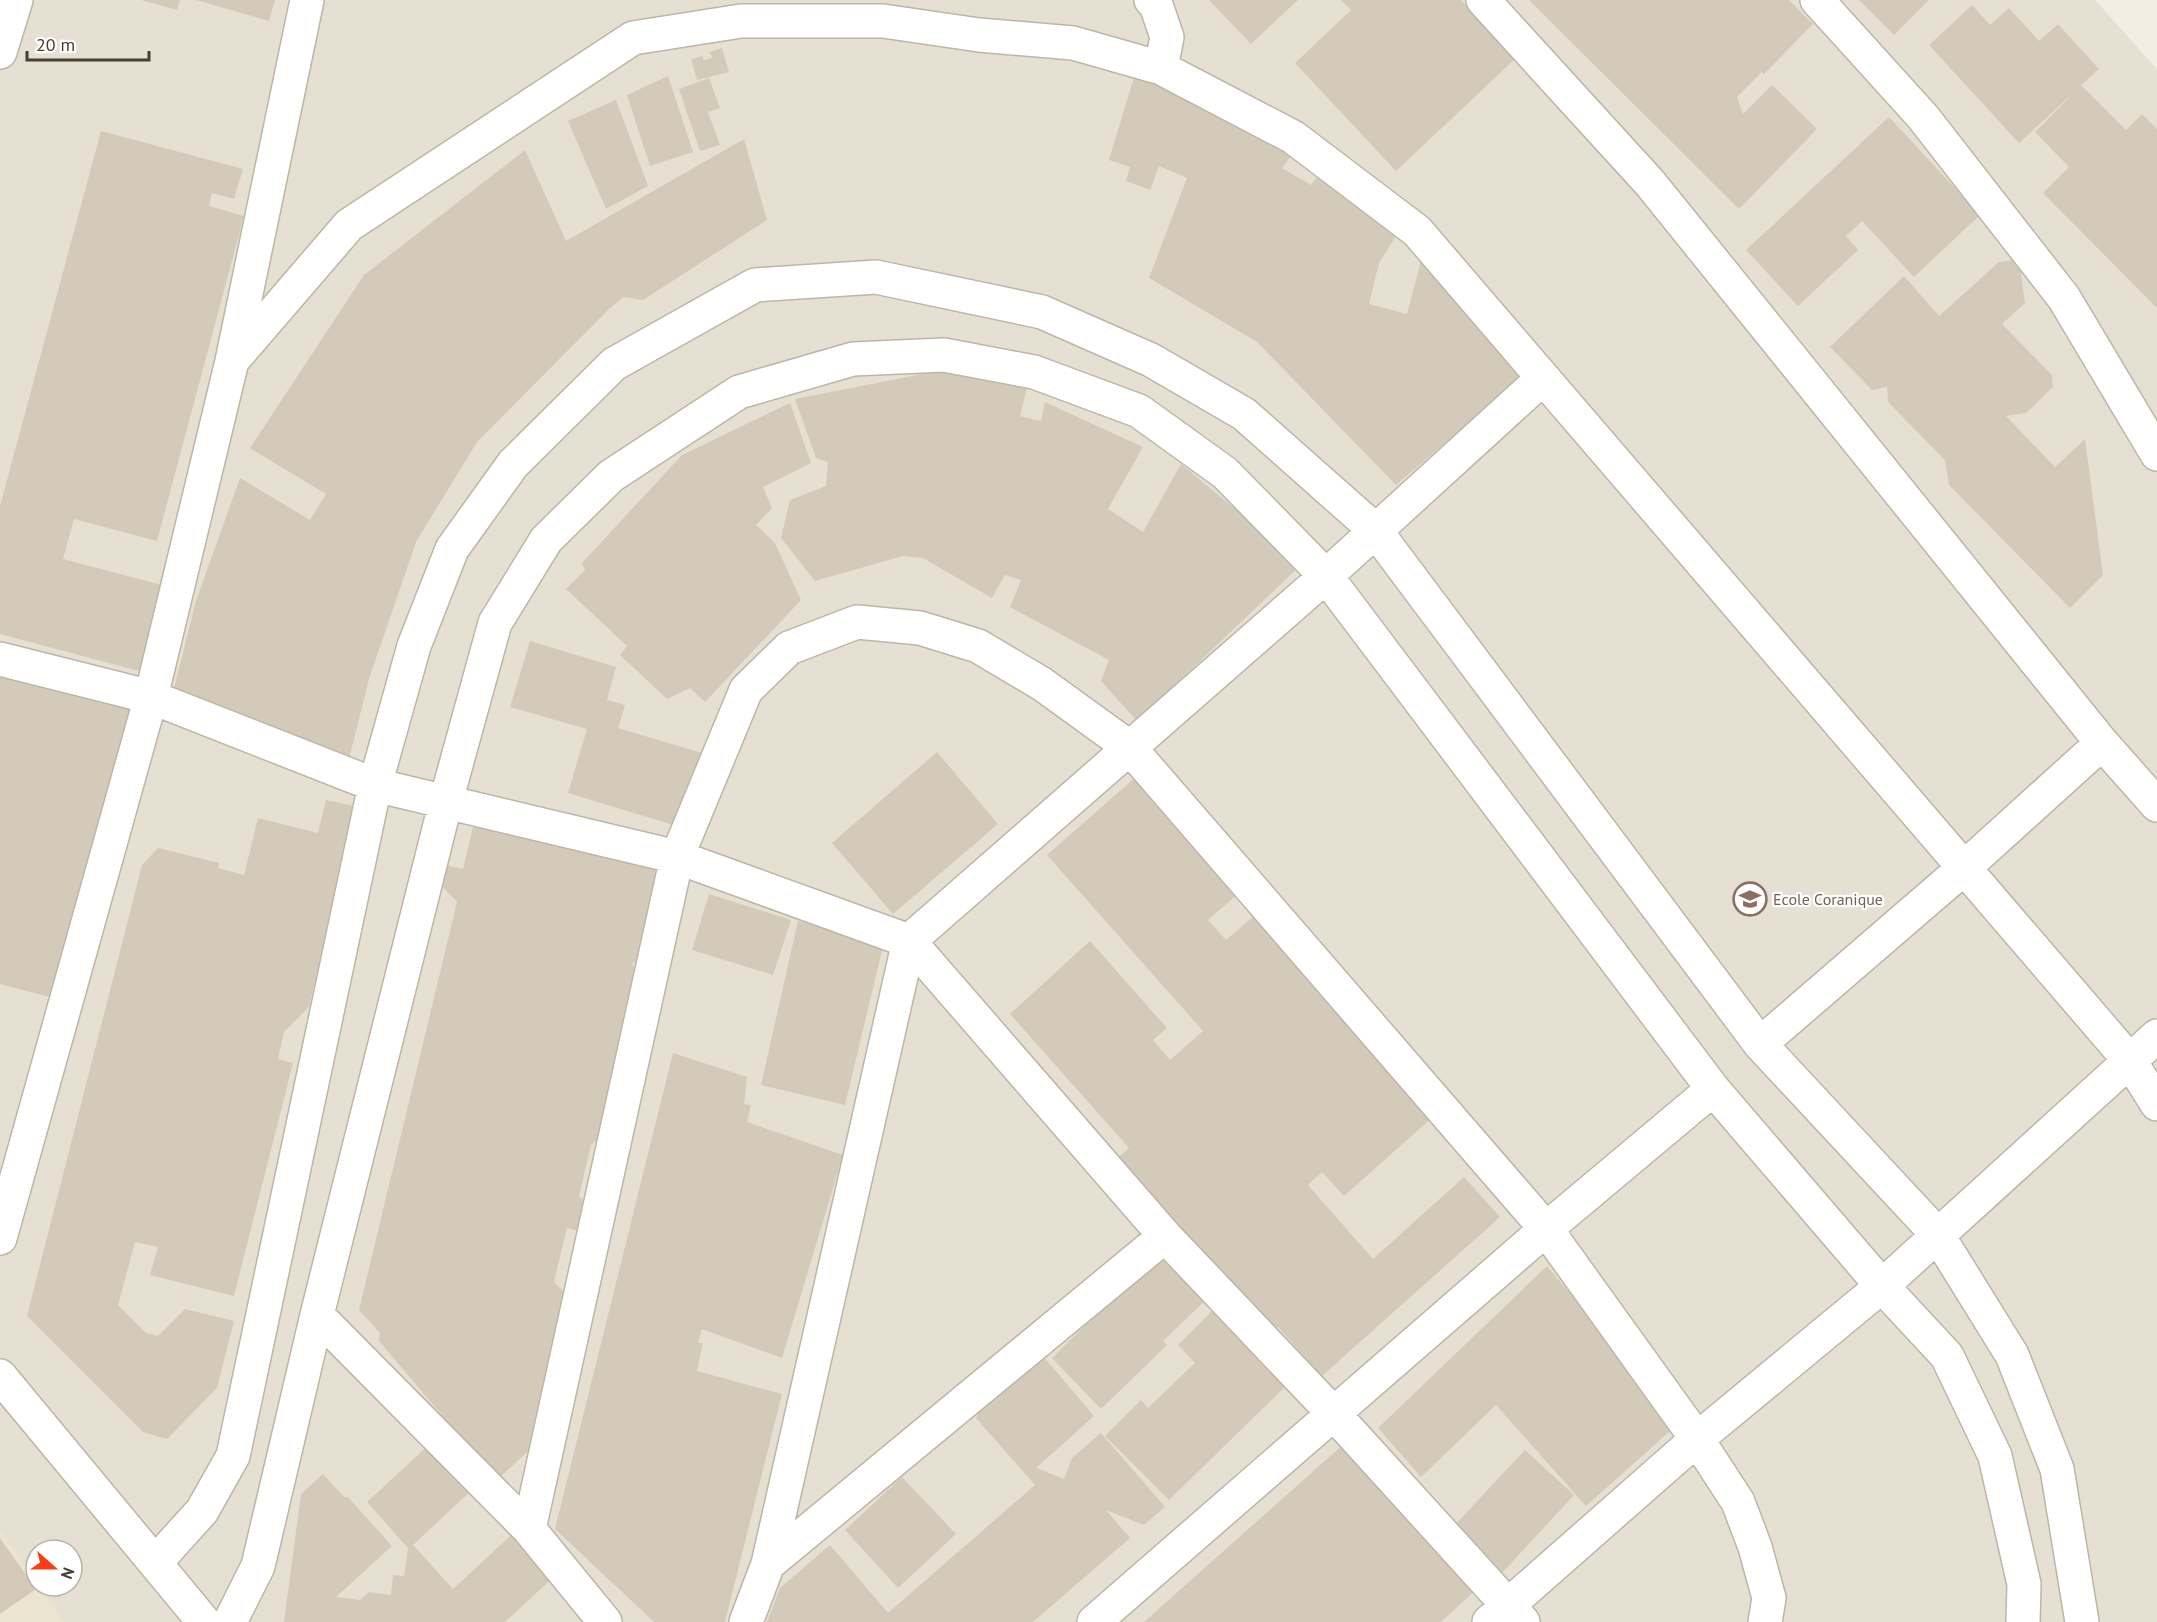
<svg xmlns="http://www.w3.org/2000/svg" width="2157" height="1622" viewBox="0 0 2157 1622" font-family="'PT Sans',sans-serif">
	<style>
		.residential { fill: #e6e0d2; fill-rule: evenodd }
		.education { fill: #ebe4ce }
		.building { fill: #d4caba }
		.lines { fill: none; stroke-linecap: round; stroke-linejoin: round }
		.minor-casing { stroke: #bdb6a7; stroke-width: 36 }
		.minor { stroke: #fff; stroke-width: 33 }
		.labels { text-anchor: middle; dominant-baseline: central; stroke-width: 4.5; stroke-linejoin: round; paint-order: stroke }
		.education-label { font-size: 16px; fill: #785e54; stroke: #fff; text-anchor: start }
	</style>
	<rect width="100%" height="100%" fill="#f2eee4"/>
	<path class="residential" d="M0 0H2095L2157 69V1622H0ZM36 1550H72V1586H36Z"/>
	<path class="education" d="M0 1530 36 1581V1586H39L64 1622H0Z"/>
	<path class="building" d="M141 0H180L177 10Z
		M196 0H275L269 21Z
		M1209 0H1298L1251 44Z
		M1341 0H1461L1516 58 1396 171 1295 63 1351 10Z
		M1529 0H1789L1813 24 1764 74 1762 72 1737 97 1743 114 1772 85 1817 129 1739 209Z
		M1859 0H1929L1894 35Z
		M1972 5 1990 25 2009 8 2039 41 2058 24 2099 69 2081 85 2126 130 2142 114 2157 129V308L2043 193 2069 167 2035 132 2077 90 2019 143 1929 45Z
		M722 48 729 72 697 80 691 59 703 56V60L712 58 710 52Z
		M1135 74 1297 148 1282 168 1311 185 1322 171 1401 228 1379 263 1369 304 1407 314 1422 257 1527 373 1396 485 1257 342 1149 278 1187 178 1159 166 1150 190 1126 181 1130 167 1109 160Z
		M668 76 693 152 650 166 627 95Z
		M709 78 720 108 708 112 720 145 700 151 679 89Z
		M616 100 648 186 606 209 568 121Z
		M1889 117 1980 215 1914 277 1862 221 1846 236 1858 250 1798 306 1746 250Z
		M101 131 243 169 234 199 212 193 209 206 244 216 157 541 74 519 63 559 173 588 150 674 0 634V506Z
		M744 139 767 220 643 300 624 297 609 309 477 442 416 542 369 679 348 763 174 688 196 601 240 478 310 520 326 494 250 448 364 275 525 150 566 241Z
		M2019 259 2025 303 2002 324 2052 375 2053 387 2026 413 2006 416 2055 467 2085 439 2103 575 2070 608 1949 485 1945 460 1888 402 1887 387 1872 390 1830 347 1904 276 1939 316 1999 262Z
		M958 367 988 379 1027 388 1020 416 1041 421 1045 402 1143 447 1108 509 1143 532 1181 464 1302 564 1137 721 1101 681 1109 660 1010 607 1021 580 1005 575 992 598 923 558 903 556 815 581 781 538 790 500 826 486 828 462 816 458 795 399Z
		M790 403 811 463 763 487 772 508 756 525 775 543 801 600 705 702 690 688 667 699 620 655 627 646 566 589 585 570 582 563 682 455Z
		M530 641 616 667 607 700 625 705 618 728 702 753 680 827 568 793 587 729 510 707Z
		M0 673 133 707 57 999 0 984Z
		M937 752 998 824 893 914 832 843Z
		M1138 775 1241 891 1208 920 1226 940 1256 914 1434 1116 1344 1196 1322 1172 1308 1185 1373 1259 1464 1177 1500 1217 1322 1376 1278 1327 1273 1332 1118 1158 1129 1148 1010 1014 1090 941 1167 1028 1153 1040 1170 1060 1203 1031 1047 855Z
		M326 800 355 806 309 1007 284 1032 278 1059 293 1063 234 1296 150 1275 158 1247 135 1242 118 1305 146 1333 158 1336 185 1309 234 1321 217 1388 167 1439 143 1432 27 1316 142 865 158 848 219 863 218 868 244 875 258 818 318 833Z
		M474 823 665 868 646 951 632 964 643 976 613 1124 591 1145 579 1196 591 1209 586 1233 567 1228 554 1282 566 1294 529 1450 497 1480 379 1341 380 1333 359 1310 457 902 440 884 445 865 463 869Z
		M709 894 791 920 773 975 692 950Z
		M798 921 884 942 845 1105 761 1085Z
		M673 1053 747 1077 744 1104 751 1105 747 1122 843 1155 782 1358 702 1329 698 1343H703L697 1371 782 1394 725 1622H654L555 1529Z
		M1163 1249 1209 1297 1163 1341 1167 1345 1101 1409 1052 1358Z
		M1547 1266 1679 1423 1586 1506 1496 1405 1421 1477 1378 1428Z
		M1221 1302 1287 1385 1169 1500 1105 1436 1141 1400 1148 1408 1195 1363 1178 1345Z
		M1042 1355 1094 1416 1036 1468 1064 1479 1072 1458 1101 1433 1165 1507 1144 1525 1106 1510 1130 1538 1033 1622H767L780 1588 830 1545 888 1613 1035 1485 976 1418 980 1409Z
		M433 1441 475 1487 413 1545 453 1589 519 1528 559 1572 505 1622H284L301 1494 323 1474 344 1497H348L392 1546 336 1597 360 1600 369 1592 391 1595 393 1575 404 1576 408 1548 367 1502Z
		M1347 1441 1479 1587 1441 1622H1144Z
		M1525 1450 1574 1495 1501 1574 1452 1528Z
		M902 1477 956 1534 898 1588 845 1530Z
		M0 1538 36 1589 0 1614Z"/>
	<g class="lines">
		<defs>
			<path id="minor" d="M1151 0 1156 5 1167 37 1161 68
				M1483 0 1650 183 2102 743 2157 805
				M1817 0 1923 117 2064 298 2157 454
				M0 52 16 0
				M232 361 349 225 633 38 741 21H883L979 35 1073 43 1161 68 1293 137 1417 231 2130 1061 2157 1104
				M0 659 151 697 375 785 677 857 909 941 1165 1236 1334 1414 1523 1622
				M1760 1044 1964 868 2102 743
				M0 1238 151 697 232 361 307 0
				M317 1315 529 1529 605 1622
				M0 1376 204 1622
				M529 1529 677 857 746 690 789 648 857 622 920 628 978 646 1042 684 1129 747 1546 1229 1697 1439 1489 1622
				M155 1563 202 1511 233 1456 375 785 414 646 452 549 513 464 614 364 755 285 876 277 1042 312 1151 360 1244 414 1375 530 1760 1044 1937 1234 2012 1355 2057 1469 2082 1622
				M768 1564 1165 1236
				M230 1622 258 1566 317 1315 446 801 495 623 546 540 611 476 739 392 853 359 944 355 1034 372 1139 411 1225 473 1326 576 1713 1089 1882 1286 1947 1356 1995 1456 2024 1584 2023 1622
				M746 1622 768 1564 909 941 1326 576 1543 378
				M1094 1622 1546 1229 1713 1089
				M1765 1622 1769 1598 1755 1547 1738 1502 1697 1439 1882 1286 2157 1036"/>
		</defs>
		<use href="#minor" class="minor-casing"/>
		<use href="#minor" class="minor"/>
	</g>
	<defs>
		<symbol id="school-ring" viewBox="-11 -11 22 22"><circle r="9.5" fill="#fff" stroke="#8d6e63" stroke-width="1.5"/><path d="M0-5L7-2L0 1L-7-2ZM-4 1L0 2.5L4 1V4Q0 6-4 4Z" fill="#8d6e63"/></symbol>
	</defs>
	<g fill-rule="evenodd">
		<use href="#school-ring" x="1731" y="880" width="38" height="38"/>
	</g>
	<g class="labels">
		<g class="education-label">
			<text x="1773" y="899">Ecole Coranique</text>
		</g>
	</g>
	<g transform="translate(54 1568) rotate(111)"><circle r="28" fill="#ffffff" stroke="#b4b2ae" stroke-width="1.5"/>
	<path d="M0-4.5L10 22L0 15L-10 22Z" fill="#f93e15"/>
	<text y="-9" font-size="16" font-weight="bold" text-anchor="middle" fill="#443e34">N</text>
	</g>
	<path d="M27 51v9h122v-9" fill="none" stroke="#443e34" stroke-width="3"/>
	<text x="36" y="51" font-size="18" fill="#443e34" stroke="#ffffff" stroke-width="4.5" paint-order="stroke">20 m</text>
</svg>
